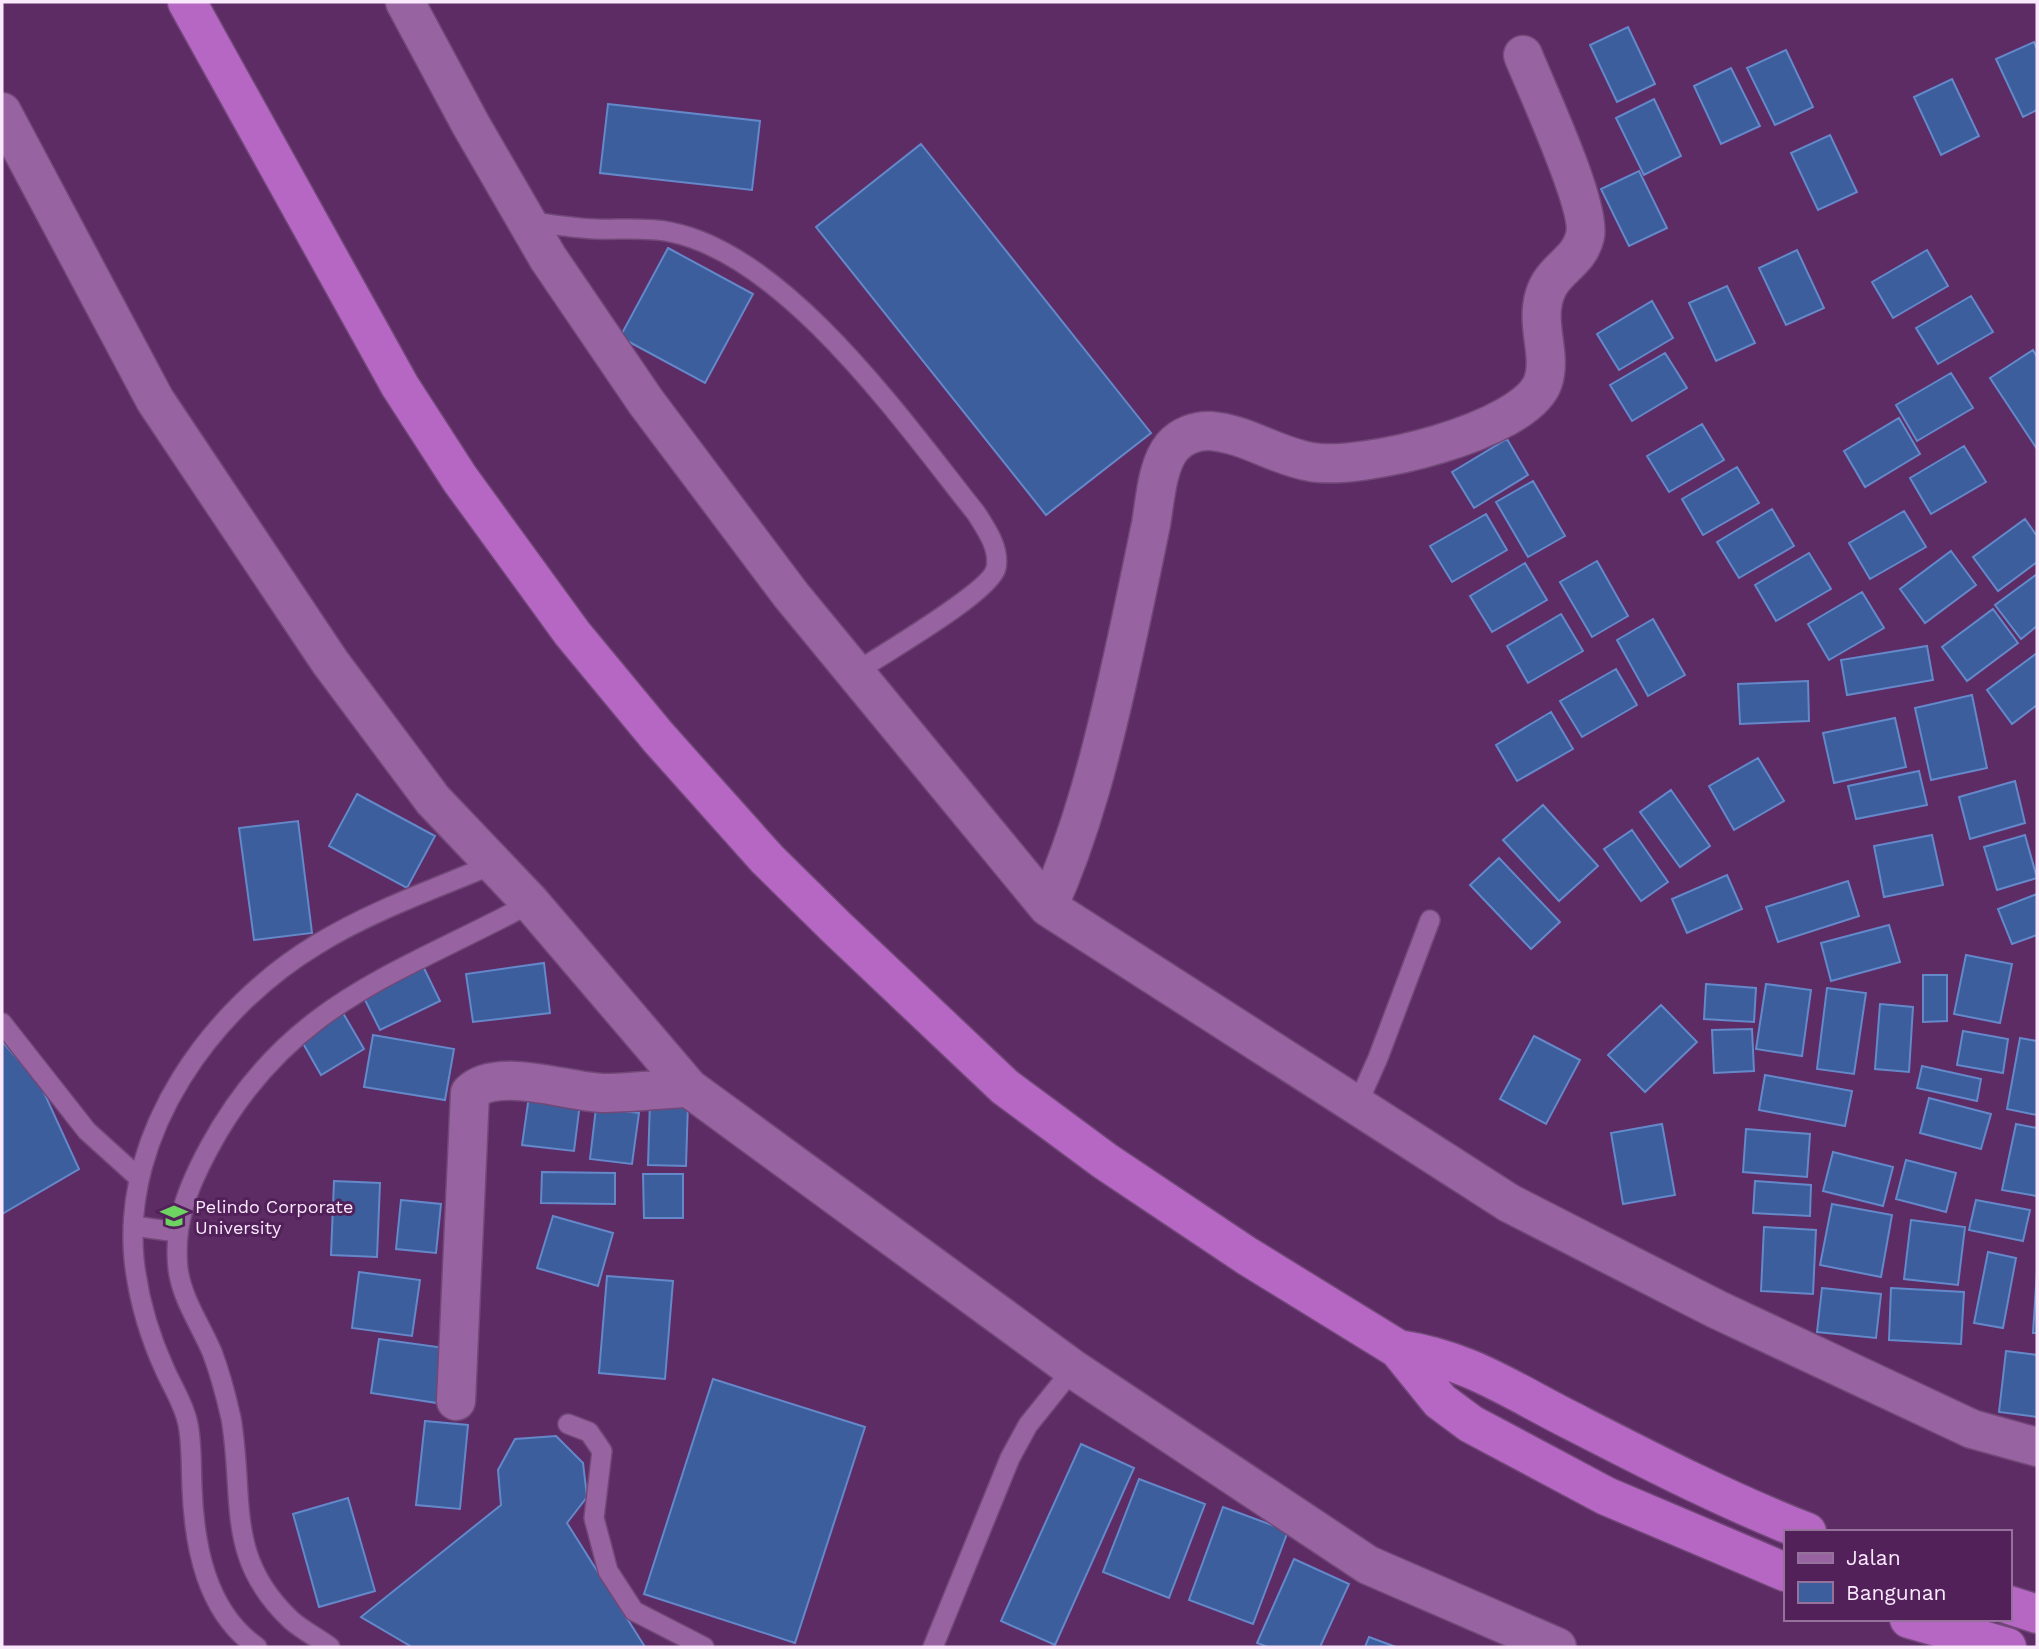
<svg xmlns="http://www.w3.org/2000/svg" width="2039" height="1649" viewBox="0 0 2039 1649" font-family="'Work Sans',sans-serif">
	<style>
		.building { fill: #3c5e9c; stroke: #6488ca; stroke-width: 2 }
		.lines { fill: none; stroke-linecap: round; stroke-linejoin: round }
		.service-casing { stroke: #714878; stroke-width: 22 }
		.minor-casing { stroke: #714878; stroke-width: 41 }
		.motorway-casing { stroke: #714878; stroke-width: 41 }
		.service { stroke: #9763a0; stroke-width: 19 }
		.minor { stroke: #9763a0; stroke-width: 38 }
		.motorway { stroke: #b666c3; stroke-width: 38 }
		.labels { text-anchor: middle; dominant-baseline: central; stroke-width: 6; stroke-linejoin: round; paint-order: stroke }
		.poi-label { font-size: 18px; fill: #fae9fd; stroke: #52215a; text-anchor: start }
	</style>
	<rect width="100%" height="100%" fill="#5d2c65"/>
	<path class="building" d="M1628 27 1655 84 1617 102 1590 45Z
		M2034 42 2037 49V110L2023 117 1996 59Z
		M1786 50 1813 107 1775 125 1747 68Z
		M1731 68 1760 126 1721 144 1694 86Z
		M1952 79 1979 136 1941 155 1914 97Z
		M1654 99 1681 156 1644 175 1616 118Z
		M608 104 760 121 752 190 600 173Z
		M1830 135 1857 192 1818 210 1791 153Z
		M921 144 1151 433 1046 515 816 227Z
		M1639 171 1667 228 1629 246 1601 189Z
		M668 248 753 294 705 383 620 337Z
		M1797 250 1824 308 1786 325 1759 268Z
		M1927 250 1948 286 1893 318 1872 282Z
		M1727 286 1755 343 1716 361 1689 303Z
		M1971 296 1993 332 1938 364 1916 328Z
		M1652 301 1673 338 1619 370 1597 334Z
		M2033 350 2037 357V449L1990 378Z
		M1665 353 1687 388 1632 421 1610 385Z
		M1951 373 1973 408 1917 441 1896 405Z
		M1899 418 1920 454 1865 487 1844 451Z
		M1702 424 1724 460 1669 492 1647 456Z
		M1507 439 1528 475 1474 508 1452 472Z
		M1964 446 1986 482 1931 514 1910 478Z
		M1737 467 1759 503 1703 535 1682 499Z
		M1533 481 1565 536 1528 557 1496 502Z
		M1772 509 1794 546 1739 578 1717 542Z
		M1904 511 1926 547 1870 579 1849 543Z
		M1486 514 1507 550 1452 582 1430 546Z
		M2025 519 2037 536V562L1998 591 1973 557Z
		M1951 551 1976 585 1925 623 1900 589Z
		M1809 553 1831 589 1776 621 1755 585Z
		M1597 561 1628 616 1592 637 1560 582Z
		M1525 563 1547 600 1492 632 1470 596Z
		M2037 574V626L2021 639 1995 605Z
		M1862 592 1884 628 1829 660 1808 624Z
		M1993 609 2018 643 1967 681 1942 647Z
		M1561 614 1583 651 1528 683 1507 646Z
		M1653 619 1685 675 1648 696 1617 640Z
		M1927 646 1933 680 1847 695 1841 660Z
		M2037 653V705L2012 724 1987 690Z
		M1616 669 1637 705 1582 737 1560 701Z
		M1808 681 1809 721 1740 724 1738 684Z
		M1972 695 1987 768 1931 780 1915 708Z
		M1551 712 1573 749 1517 781 1496 745Z
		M1895 718 1906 767 1834 783 1823 733Z
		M1758 758 1784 801 1734 830 1709 786Z
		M1919 771 1927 805 1856 819 1848 786Z
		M2015 781 2025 823 1970 839 1959 797Z
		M1671 790 1710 846 1680 867 1640 812Z
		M357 794 435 836 407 888 329 846Z
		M1543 805 1598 866 1559 901 1503 840Z
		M298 821 312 933 254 940 239 828Z
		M1632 830 1668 882 1641 901 1604 849Z
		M1932 835 1943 885 1884 897 1874 846Z
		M2025 835 2037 878 1997 890 1984 847Z
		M1499 858 1560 922 1531 949 1470 885Z
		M1727 875 1742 909 1687 933 1672 899Z
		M1848 881 1859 916 1778 942 1766 907Z
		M2037 894V935L2012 944 1998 909Z
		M1889 925 1900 962 1831 981 1821 943Z
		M1966 955 2012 964 2000 1023 1954 1014Z
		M544 963 550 1013 473 1022 466 974Z
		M422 964 440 1001 380 1030 362 994Z
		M1923 975H1947V1021L1923 1022Z
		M1706 984 1756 988 1754 1022 1704 1019Z
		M1766 984 1811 990 1802 1056 1756 1049Z
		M1827 988 1866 993 1854 1074 1817 1069Z
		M1880 1004 1913 1007 1909 1072 1875 1069Z
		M1661 1005 1697 1042 1645 1092 1608 1055Z
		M343 1013 364 1049 321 1075 300 1038Z
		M1752 1029 1754 1071 1714 1073 1712 1030Z
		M1963 1031 2008 1039 2003 1073 1957 1065Z
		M373 1035 454 1049 445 1100 364 1087Z
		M1534 1036 1580 1060 1546 1124 1500 1099Z
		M2020 1038 2037 1041V1115L2007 1109Z
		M2 1041 41 1086 79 1169 2 1214Z
		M1922 1066 1981 1079 1977 1101 1917 1088Z
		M1765 1075 1852 1091 1845 1126 1759 1110Z
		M530 1089 581 1095 574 1151 522 1145Z
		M1929 1098 1991 1114 1981 1149 1920 1133Z
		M650 1101 688 1102 686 1166 648 1165Z
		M596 1108 639 1113 632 1164 590 1159Z
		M1662 1124 1675 1195 1623 1204 1611 1133Z
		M2016 1124 2037 1128V1196L2002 1190Z
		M1746 1129 1810 1134 1807 1177 1743 1172Z
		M1833 1152 1893 1167 1883 1206 1823 1191Z
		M1906 1160 1956 1173 1946 1212 1896 1199Z
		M542 1172 615 1173V1204L541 1203Z
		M643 1174H683V1218H644Z
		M334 1181 380 1183 377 1257 331 1255Z
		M1755 1181 1811 1185 1810 1216 1753 1213Z
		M401 1200 441 1204 436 1253 396 1249Z
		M1976 1200 2030 1210 2023 1241 1969 1230Z
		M1832 1204 1892 1215 1881 1277 1820 1265Z
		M553 1216 613 1233 598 1286 537 1268Z
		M1911 1220 1965 1227 1958 1285 1904 1279Z
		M1764 1227 1816 1230 1813 1294 1761 1291Z
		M1988 1252 2016 1258 2003 1328 1974 1323Z
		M2037 1271V1333H2033Z
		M359 1272 420 1280 412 1336 352 1328Z
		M607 1276 673 1281 665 1379 599 1373Z
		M1822 1288 1881 1294 1876 1338 1817 1332Z
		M1891 1288 1964 1292 1961 1344 1889 1340Z
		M379 1339 445 1348 437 1403 371 1393Z
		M2006 1351 2037 1355V1417L1999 1412Z
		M713 1379 865 1427 795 1643 644 1594Z
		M425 1421 468 1425 460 1509 416 1505Z
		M556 1436 583 1463 587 1497 567 1523 645 1647H412L361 1617 501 1505 498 1470 515 1439Z
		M1081 1444 1134 1468 1055 1645 1001 1621Z
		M1139 1479 1205 1504 1169 1598 1103 1572Z
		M348 1498 375 1591 319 1607 293 1514Z
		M1223 1507 1288 1531 1253 1624 1189 1600Z
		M1294 1559 1349 1584 1320 1647H1268L1257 1643Z
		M1369 1637 1396 1647H1365Z"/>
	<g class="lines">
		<defs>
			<path id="service" d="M526 221C549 224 572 228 595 229 619 230 647 227 670 232 787 255 904 423 976 513 986 529 1000 548 996 568 991 592 881 655 856 672
				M2 1023 87 1131 139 1178
				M1358 1103 1378 1058 1430 920
				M133 1226 177 1232
				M568 1424 589 1432 602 1451 594 1518 608 1571 634 1611 704 1647
				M257 1647C206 1612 194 1545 192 1487 191 1466 192 1444 188 1424 184 1404 173 1388 165 1370 149 1335 138 1297 134 1259 122 1132 212 1008 316 945 371 911 434 889 494 864
				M330 1647C318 1638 302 1630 291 1620 224 1557 245 1499 231 1418 226 1396 220 1373 212 1352 200 1324 182 1299 178 1269 173 1223 188 1187 209 1148 287 1003 397 975 531 903
				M933 1647 1010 1458 1028 1425 1073 1369"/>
			<path id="minor" d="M405 2 471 125 548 258 646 402 791 595 1048 907 1509 1203 1716 1309 1972 1429 2037 1447
				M2 112 155 400 330 662 433 800 531 903 689 1088 1073 1369 1368 1565 1557 1647
				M1048 907C1082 831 1102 751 1120 670 1131 621 1141 573 1151 524 1155 501 1157 465 1172 447 1181 436 1197 430 1211 431 1246 434 1276 456 1311 462 1360 471 1525 432 1543 382 1551 358 1539 332 1542 308 1546 268 1578 267 1585 236 1592 207 1536 88 1523 55
				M456 1401 470 1093C496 1066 568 1092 602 1093 631 1093 660 1089 689 1088"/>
			<path id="motorway" d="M187 2 400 386 460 479 572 633 658 737 767 859 837 928 1005 1087 1105 1161 1247 1256 1398 1349 1440 1401 1471 1424 1606 1496 1785 1572
				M1398 1349C1467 1359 1509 1389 1570 1420 1648 1460 1725 1500 1807 1532
				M2009 1605 2037 1614
				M1909 1619 2007 1647"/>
		</defs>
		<use href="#service" class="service-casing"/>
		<use href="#minor" class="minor-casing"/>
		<use href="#motorway" class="motorway-casing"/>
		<use href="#service" class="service"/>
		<use href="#minor" class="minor"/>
		<use href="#motorway" class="motorway"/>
	</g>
	<defs>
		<symbol id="university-bare" viewBox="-9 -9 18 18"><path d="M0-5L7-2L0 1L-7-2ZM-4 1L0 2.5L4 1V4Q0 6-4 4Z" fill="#6dd361" stroke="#52215a" stroke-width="2.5" paint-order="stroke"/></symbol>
	</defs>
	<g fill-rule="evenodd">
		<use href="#university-bare" x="155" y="1197" width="38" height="38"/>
	</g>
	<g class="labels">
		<g class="poi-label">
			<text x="195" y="1206">Pelindo Corporate<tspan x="195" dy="21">University</tspan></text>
		</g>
	</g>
	<rect width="2039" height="1649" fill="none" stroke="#fae9fd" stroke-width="7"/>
	<rect x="1784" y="1530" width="228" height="91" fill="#52215a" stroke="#95719b" stroke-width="2"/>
	<rect x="1798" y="1553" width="35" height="10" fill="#9763a0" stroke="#95719b" stroke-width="2"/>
	<text x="1846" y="1565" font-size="21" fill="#fae9fd">Jalan</text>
	<rect x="1798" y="1582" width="35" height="21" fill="#3c5e9c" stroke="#95719b" stroke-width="2"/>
	<text x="1846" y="1600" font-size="21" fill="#fae9fd">Bangunan</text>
</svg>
